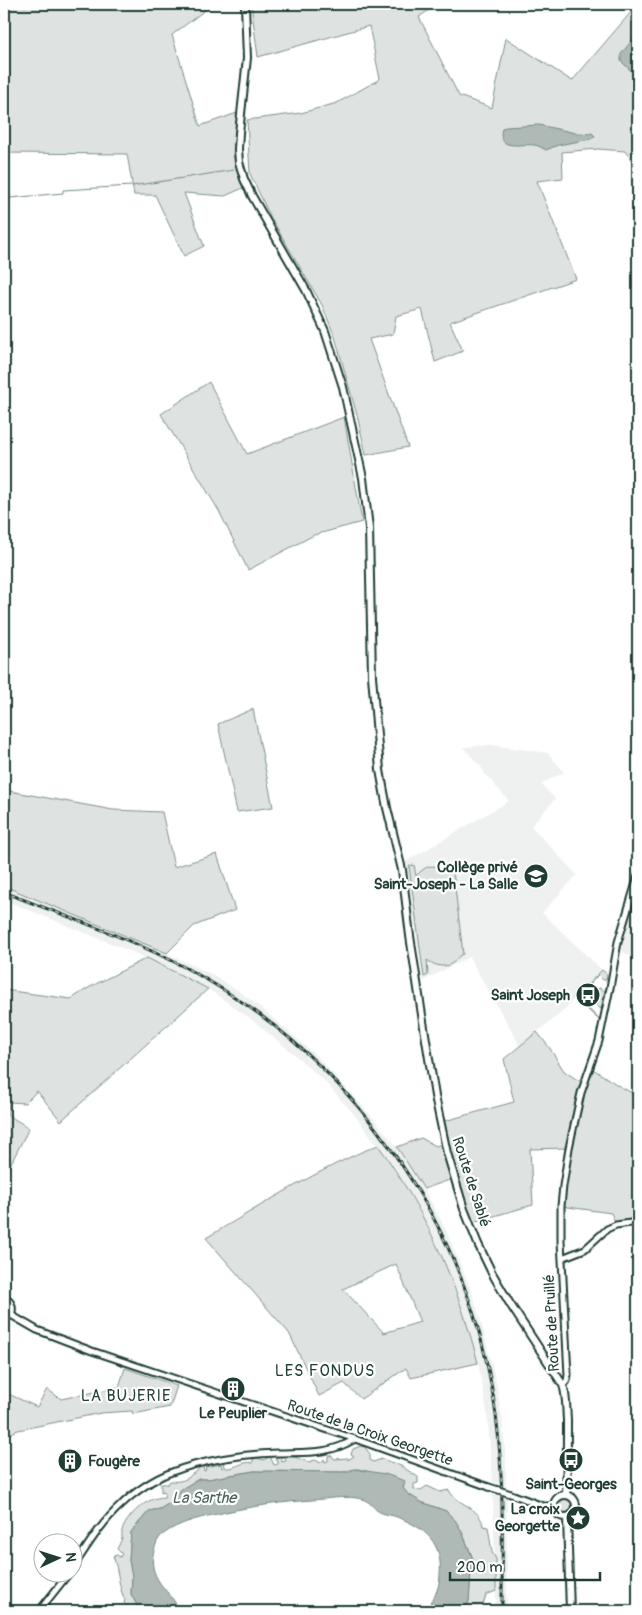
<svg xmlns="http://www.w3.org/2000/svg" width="642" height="1615" viewBox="0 0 642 1615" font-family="Pangolin,sans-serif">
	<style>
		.built { fill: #eef1f0 }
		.green { fill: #dee3e2; stroke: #7e908b; fill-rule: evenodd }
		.water { fill: #afbab7; stroke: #758883 }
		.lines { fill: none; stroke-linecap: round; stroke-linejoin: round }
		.stream { stroke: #758883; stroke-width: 1 }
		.minor-casing { stroke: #1f3d34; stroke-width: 9 }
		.major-casing { stroke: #1f3d34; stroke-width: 10 }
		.minor { stroke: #fff; stroke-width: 5 }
		.major { stroke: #fff; stroke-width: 6 }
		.rail-casing { stroke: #1f3d34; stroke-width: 3 }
		.rail { stroke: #fff; stroke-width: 1; stroke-dasharray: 4; stroke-linecap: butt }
		.minor-bridge-casing { stroke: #1f3d34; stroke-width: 9; stroke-linecap: butt }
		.minor-bridge { stroke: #fff; stroke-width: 5 }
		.labels { text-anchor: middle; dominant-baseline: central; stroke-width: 4.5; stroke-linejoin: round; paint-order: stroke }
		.poi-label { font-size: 15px; font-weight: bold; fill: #1f3d34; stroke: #fff; text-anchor: end }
		.street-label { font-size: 15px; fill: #1f3d34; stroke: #fff }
		.neighbourhood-label { font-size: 16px; letter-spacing: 1px; fill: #1f3d34; stroke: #fff }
		.water-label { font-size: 16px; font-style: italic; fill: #4a625b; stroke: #fff }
	</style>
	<rect width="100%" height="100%" fill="#fff"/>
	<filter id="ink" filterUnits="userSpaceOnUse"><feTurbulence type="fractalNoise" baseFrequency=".02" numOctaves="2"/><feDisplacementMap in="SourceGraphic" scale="10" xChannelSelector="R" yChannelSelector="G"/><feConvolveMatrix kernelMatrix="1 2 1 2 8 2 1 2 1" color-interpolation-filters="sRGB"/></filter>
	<g filter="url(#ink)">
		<path class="built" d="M491 745 548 753 564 772 541 784 555 799 531 826 577 875 542 913 602 970 560 1014 519 1046 516 1038 469 957 423 981 405 862 509 801 484 773 481 767 463 747Z
			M4 886 167 953 211 974 237 990 260 1007 317 1056 373 1118 397 1147 424 1189 444 1226 470 1287 479 1314 496 1382 502 1417 506 1459V1486L493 1482 487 1412 478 1363 471 1336 456 1290 437 1243 419 1208 395 1168 353 1113 323 1080 294 1054 251 1019 208 989 147 958 4 900Z
			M633 902 638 906V961L620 950 624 927Z
			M493 1494 507 1497V1611H496Z"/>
		<path class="green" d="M4 4H213L172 35 200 126 237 113 233 155 243 188 225 196 184 193 204 246 184 256 155 195H134L127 154 4 153Z
			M251 4H438L419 17 459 96 492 108 506 38 572 81 638 4V164H634L625 151 598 149 562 152 563 178 537 181 576 279 450 322 463 351 435 362 422 309 396 316 393 334 369 339 408 447 366 455 357 415 335 337 322 305 270 216 250 174 247 120 301 113 337 103 380 79 369 26 258 57Z
			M209 382 247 454 344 417 362 522 314 535 248 570 219 511 161 414Z
			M636 579H638V618L635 617Z
			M253 709 273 807 237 812 218 724Z
			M4 790 113 810 162 812 174 867 217 854 235 910 194 926 167 953 4 886Z
			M414 865 416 876C427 864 435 863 449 873L453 871 463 954C458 956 457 959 454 962 445 969 435 966 427 960L428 975 424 977 409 866Z
			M147 958 208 989 61 1121 37 1091 25 1103 9 1102 8 1115 29 1128 4 1177V990L71 999 90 987Z
			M602 970 607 974 606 980H603L598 975C590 984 578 995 587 1007 591 1012 596 1015 599 1020L575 998Z
			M601 988 605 991 601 1009 597 1006 593 998 597 989Z
			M537 1032 549 1047 564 1071 576 1079 587 1084 593 1069 619 1086 638 1096V1220L615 1222 611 1213 561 1206 568 1148 530 1149 533 1205 469 1223 452 1179 424 1189 397 1147 421 1138 436 1146 441 1144 437 1123 514 1102 504 1059Z
			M378 1145C427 1213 457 1282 478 1363L411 1378 406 1368 361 1399 344 1383 319 1396 289 1333 206 1238C262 1205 318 1169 378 1145ZM396 1264 420 1322 384 1333 343 1289Z
			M125 1368 177 1386 170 1407 133 1414 132 1411 101 1413 18 1430 4 1436V1392L37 1407 47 1389 61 1399 119 1387Z
			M363 1445 370 1454V1460L373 1462 382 1459 401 1466 418 1477V1483L414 1484V1489L421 1490 427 1486 440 1492 449 1490C455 1504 481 1507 483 1526L488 1527 492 1552 496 1559V1591L486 1595 481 1611H465L469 1601 471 1571 473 1559 463 1534 455 1520 446 1511 421 1502 408 1494 403 1489 405 1482 359 1469H354L343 1472 254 1471 208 1479H199L183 1488 175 1495 171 1502 160 1509 149 1511 131 1532 129 1560 132 1576 131 1594 140 1611H131L124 1603 125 1600C118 1587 119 1571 113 1556L117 1555 120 1557 122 1554 117 1549C119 1545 121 1541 122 1538 122 1533 121 1530 124 1526 132 1511 147 1498 164 1497L165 1494 164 1491 161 1492V1484H168L170 1481C178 1482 187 1481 192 1474L196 1472 201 1466 203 1467 204 1471 206 1470 205 1467 221 1464 222 1468 224 1467 223 1462 226 1468C235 1469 244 1460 253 1463V1459L257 1458 264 1460 270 1456 274 1465 278 1464V1461H276V1456H281L282 1462 286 1461 285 1458C293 1454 301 1460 309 1462L315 1460 321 1463 324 1459 325 1462 328 1461V1456L330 1455 335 1459 348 1458V1460L354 1456 351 1454 353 1449Z
			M556 1506a9 9 0 1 1 18 0a9 9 0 1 1-18 0Z"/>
		<path class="water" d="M638 33V78L621 61V54Z
			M539 125 580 134 592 133 595 136 591 139 558 145 546 150C542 148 538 145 534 145 521 143 496 152 502 128L506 127Z
			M354 1469 385 1474 405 1481 403 1488 408 1494 421 1502 446 1511 455 1520 461 1530 473 1559 471 1571 469 1601 465 1611H423C434 1600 439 1590 440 1575 443 1542 425 1528 397 1517 392 1515 387 1515 382 1513 371 1509 374 1501 357 1498 343 1496 326 1499 312 1500 283 1502 254 1506 226 1512 204 1517 180 1521 162 1535 157 1539 154 1549 153 1555 149 1581 171 1591 180 1611H140L131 1594 132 1576 129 1560 131 1532 149 1511 160 1509 171 1502 175 1495 183 1488 199 1479H208L254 1471 343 1472H349Z"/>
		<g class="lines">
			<path class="stream" d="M4 201 10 198 63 193V190L132 186 234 170"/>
			<defs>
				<path id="minor" d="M562 1258 585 1249 607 1229 616 1225 638 1222
					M4 1297C12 1301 14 1308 11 1315L4 1320
					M11 1315 37 1330 92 1351 355 1439 489 1487
					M563 1385 567 1381 568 1375 561 1241V1206L563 1186 569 1148 581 1093 599 1041 610 988 618 942 638 876
					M511 1494 543 1506H554
					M72 1569C87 1547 101 1523 121 1505 134 1492 155 1478 172 1472 203 1460 244 1454 277 1453 306 1452 329 1455 355 1439
					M39 1611 70 1572"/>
				<path id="major" d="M245 4 247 58 239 133 238 149 239 162 244 179 252 196 306 290 325 331 343 387 363 478 369 528 372 676 380 770 387 808 402 870 410 936 422 1015 435 1096 447 1153 464 1209 478 1244 492 1273 510 1304 563 1385C567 1397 566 1408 567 1420 567 1445 567 1470 566 1494
					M554 1506a11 11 0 1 1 22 0a11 11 0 1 1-22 0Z
					M567 1517 570 1611"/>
			</defs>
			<use href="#minor" class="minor-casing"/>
			<use href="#major" class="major-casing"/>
			<use href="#minor" class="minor"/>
			<use href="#major" class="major"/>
			<defs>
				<path id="rail" d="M4 892C64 916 128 937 186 968 347 1054 463 1214 493 1395 505 1466 502 1539 502 1611"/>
			</defs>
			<use href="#rail" class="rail-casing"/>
			<use href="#rail" class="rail"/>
			<defs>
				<path id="minor-bridge" d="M489 1487 511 1494"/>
			</defs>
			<use href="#minor-bridge" class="minor-bridge-casing"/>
			<use href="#minor-bridge" class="minor-bridge"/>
		</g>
	</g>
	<defs>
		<symbol id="school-disc" viewBox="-11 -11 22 22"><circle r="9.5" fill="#1f3d34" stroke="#fff"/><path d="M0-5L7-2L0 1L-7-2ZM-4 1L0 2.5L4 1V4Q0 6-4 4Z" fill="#fff"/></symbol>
		<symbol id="bus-disc" viewBox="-11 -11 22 22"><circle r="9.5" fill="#1f3d34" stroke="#fff"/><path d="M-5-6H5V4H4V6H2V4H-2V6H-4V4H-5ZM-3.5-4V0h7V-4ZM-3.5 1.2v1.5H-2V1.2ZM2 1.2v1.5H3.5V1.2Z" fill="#fff"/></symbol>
		<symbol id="building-disc" viewBox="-11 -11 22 22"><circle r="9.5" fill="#1f3d34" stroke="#fff"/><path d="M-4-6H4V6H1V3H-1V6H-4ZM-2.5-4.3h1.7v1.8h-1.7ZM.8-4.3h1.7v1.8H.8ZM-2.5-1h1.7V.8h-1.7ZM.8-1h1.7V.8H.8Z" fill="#fff"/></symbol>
		<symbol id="sight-disc" viewBox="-11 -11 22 22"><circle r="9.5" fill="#1f3d34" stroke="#fff"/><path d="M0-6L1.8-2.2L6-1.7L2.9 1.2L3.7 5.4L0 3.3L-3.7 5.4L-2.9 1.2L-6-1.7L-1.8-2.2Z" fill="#fff"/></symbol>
	</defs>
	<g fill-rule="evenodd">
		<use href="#school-disc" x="522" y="862" width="28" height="28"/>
		<use href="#bus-disc" x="574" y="981" width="28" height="28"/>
		<use href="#building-disc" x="219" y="1375" width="28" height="28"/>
		<use href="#bus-disc" x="557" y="1446" width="28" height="28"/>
		<use href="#building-disc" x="56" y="1447" width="28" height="28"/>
		<use href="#sight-disc" x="564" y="1504" width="28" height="28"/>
	</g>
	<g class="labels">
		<g class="poi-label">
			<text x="518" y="867">Collège privé<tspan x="518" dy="17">Saint-Joseph - La Salle</tspan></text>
			<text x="570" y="995">Saint Joseph</text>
			<text x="233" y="1413" text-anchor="middle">Le Peuplier</text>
			<text x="88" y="1461" text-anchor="start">Fougère</text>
			<text x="571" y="1484" text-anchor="middle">Saint-Georges</text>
			<text x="560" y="1509">La croix<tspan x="560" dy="17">Georgette</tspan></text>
		</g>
		<g class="street-label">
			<text transform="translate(471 1182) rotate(72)">Route de Sablé</text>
			<text transform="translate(552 1323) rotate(-93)">Route de Pruillé</text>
			<text transform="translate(370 1433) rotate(19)">Route de la Croix Georgette</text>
		</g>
		<g class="neighbourhood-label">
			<text x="325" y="1371">LES FONDUS</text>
			<text x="126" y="1396">LA BUJERIE</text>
		</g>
		<g class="water-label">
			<text x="204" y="1498">La Sarthe</text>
		</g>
	</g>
	<rect width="642" height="1615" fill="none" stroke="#fff" stroke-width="20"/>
	<rect x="10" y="10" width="622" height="1595" fill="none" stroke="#1f3d34" stroke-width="2" filter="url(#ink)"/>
	<g transform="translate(58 1558) rotate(86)"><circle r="24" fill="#ffffff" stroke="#a5b1ae"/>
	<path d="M0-4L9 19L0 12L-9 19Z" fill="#1f3d34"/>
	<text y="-8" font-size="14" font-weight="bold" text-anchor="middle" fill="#1f3d34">N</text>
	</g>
	<path d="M450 1572v8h150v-8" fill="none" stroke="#1f3d34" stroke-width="2.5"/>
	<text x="457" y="1572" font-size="15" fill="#1f3d34" stroke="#ffffff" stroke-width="4" paint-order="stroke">200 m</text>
</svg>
